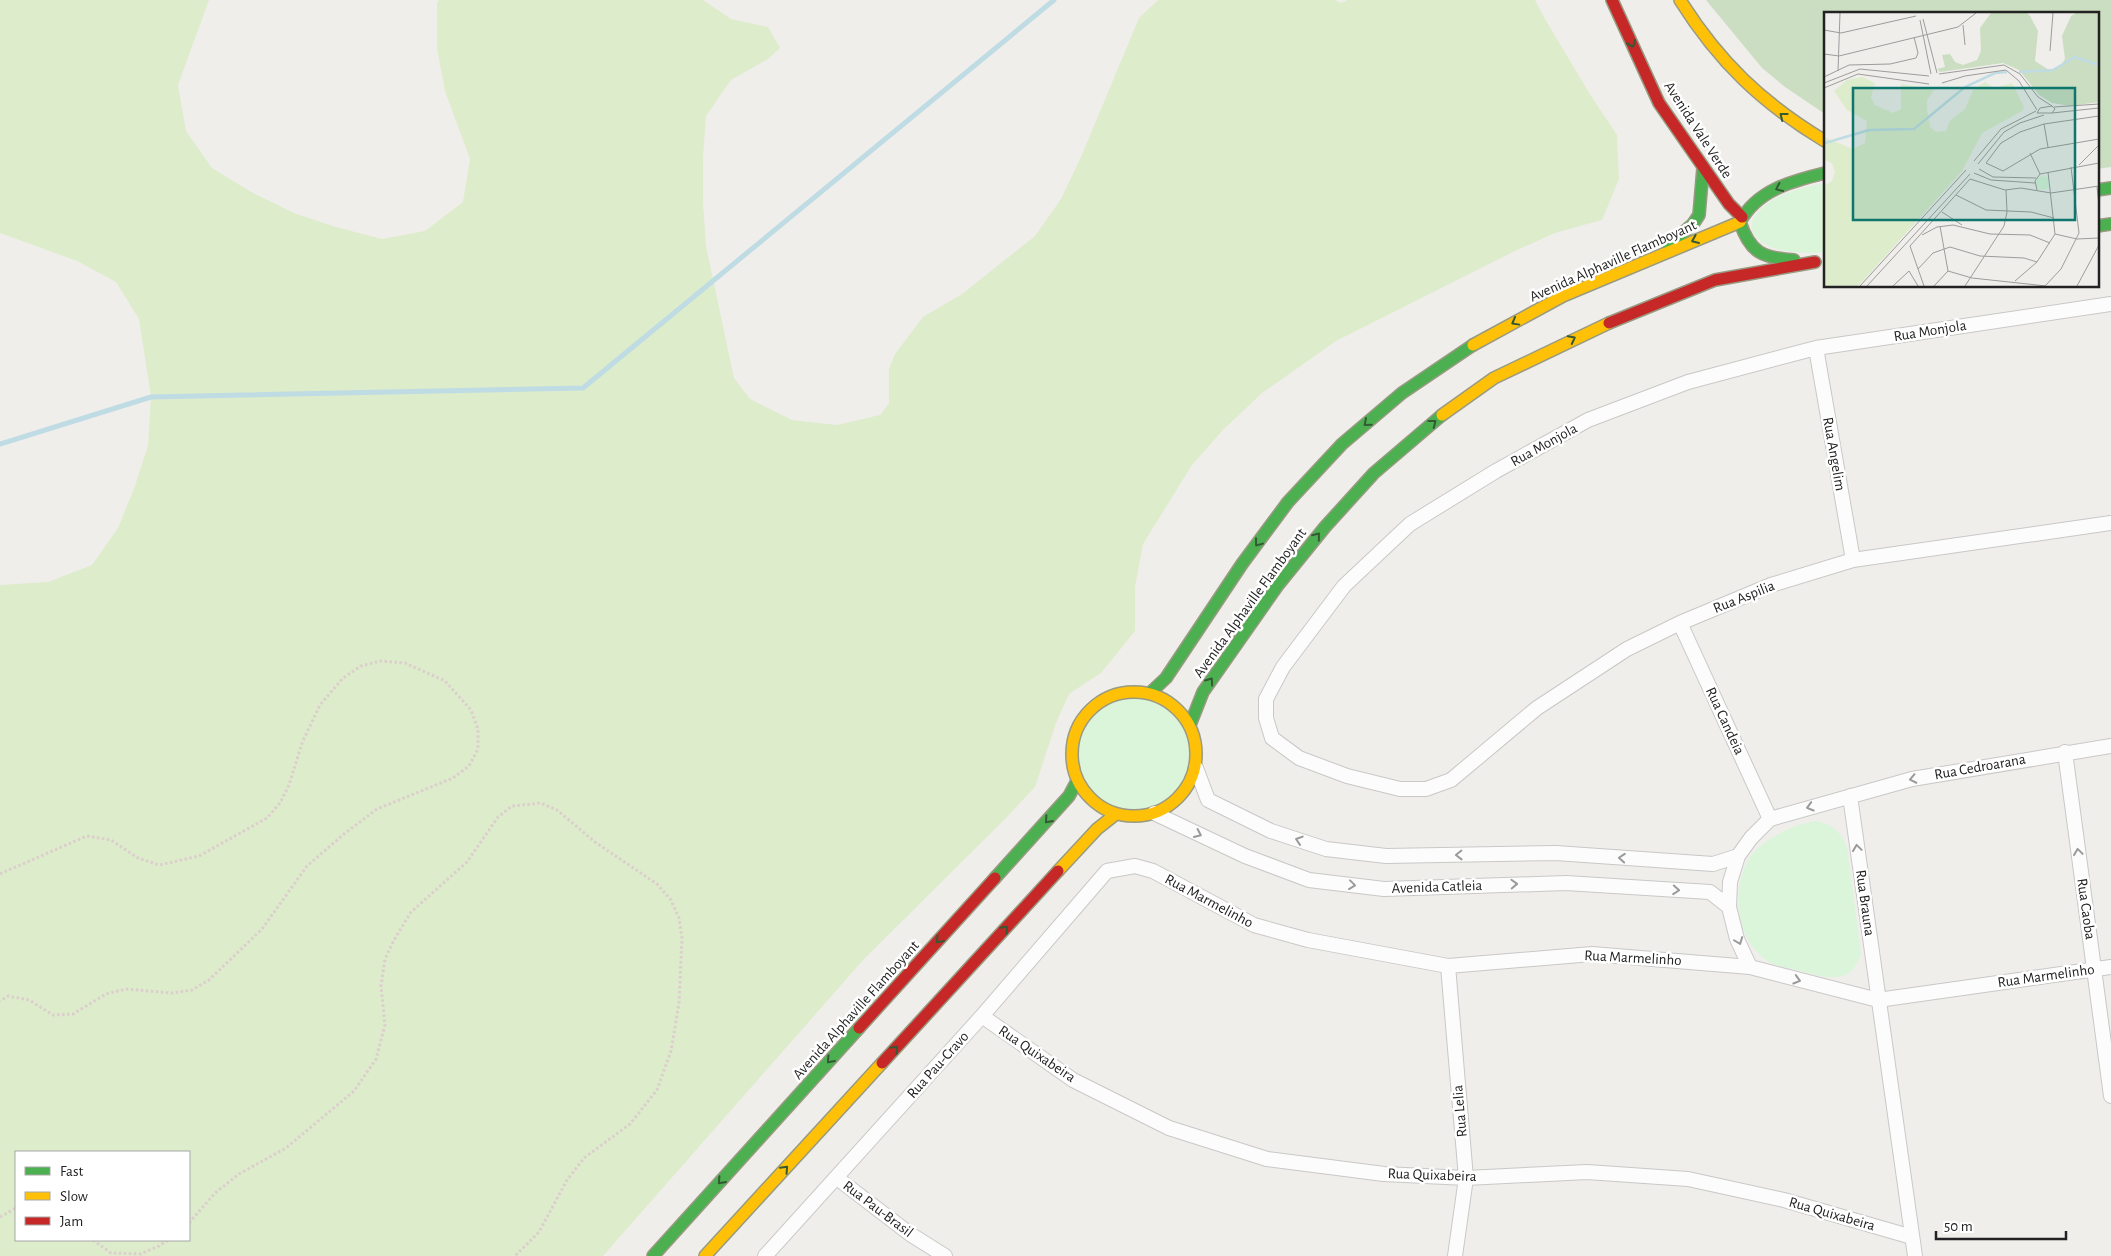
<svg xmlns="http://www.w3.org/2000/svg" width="2111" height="1256" viewBox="0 0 2111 1256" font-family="'Alegreya Sans',sans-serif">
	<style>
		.grass { fill: #ddeccb; fill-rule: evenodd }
		.forest { fill: #cbdec1 }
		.park { fill: #daf5da }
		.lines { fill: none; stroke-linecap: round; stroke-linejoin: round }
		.stream { stroke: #bfdbe3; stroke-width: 5 }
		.street-casing { stroke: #c9c8c7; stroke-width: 16 }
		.fast-casing { stroke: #999a82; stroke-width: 14 }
		.slow-casing { stroke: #999a82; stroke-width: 14 }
		.jam-casing { stroke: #999a82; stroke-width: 14 }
		.path { stroke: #dccecd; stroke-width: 3; stroke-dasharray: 2.5 2.5; stroke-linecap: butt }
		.street { stroke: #fdfcfc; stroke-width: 14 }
		.fast { stroke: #4caf50; stroke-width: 11 }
		.slow { stroke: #ffc107; stroke-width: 11 }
		.jam { stroke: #c62828; stroke-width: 11 }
		.oneway { stroke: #335a34 }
		.oneway2 { stroke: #9a9a9a }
		.labels { text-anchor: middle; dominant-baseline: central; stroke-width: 5; stroke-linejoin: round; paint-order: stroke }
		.street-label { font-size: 15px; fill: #222; stroke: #fff }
		.inset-river { fill: none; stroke: #bfdbe3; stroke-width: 2.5 }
		.inset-road { fill: none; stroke: #9e9c9b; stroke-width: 1 }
		.view { fill: #0f766e; fill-opacity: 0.15; stroke: #0f766e; stroke-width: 2.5 }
		.inset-edge { fill: none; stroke: #222; stroke-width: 2.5 }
	</style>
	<rect width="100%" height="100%" fill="#f0eeeb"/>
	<path class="grass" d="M0 0H209L178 85 186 131 212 168 253 193 294 213 336 227 382 239 425 231 463 202 470 159 445 91 437 48V3L439 0H703L731 19 768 27 780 48 768 59 731 80 706 116 703 157V202L706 246 734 378 750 399 792 420 837 425 880 415 889 403V369L895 354 923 317 962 294 1035 236 1061 199 1081 157 1139 18 1158 0H1335L1341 3 1348 0H1535L1545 19 1591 96 1617 135 1619 179 1602 220 1555 233 1515 251 1336 341 1262 393 1223 430 1192 465 1143 544 1135 587V631L1101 673 1069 694 1056 723 1035 787 1005 819 864 959 603 1256H0V585L48 582 92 565 118 528 135 486 148 445 151 397 139 319 116 282 77 261 0 233ZM16 1152H189V1240H16Z"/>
	<path class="forest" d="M1706 0H2111V167L2097 169V14H1825V114L1785 87 1762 68Z"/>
	<path class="park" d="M1825 183V252C1805 255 1759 253 1752 229 1751 225 1753 218 1756 215 1772 194 1801 188 1825 183Z
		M1079 754a55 55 0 1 1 110 0a55 55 0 1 1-110 0Z
		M1816 821C1832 824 1841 832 1847 847L1861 954C1851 986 1826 978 1801 971 1792 969 1779 967 1771 963 1735 942 1730 890 1750 857 1761 840 1796 823 1816 821Z"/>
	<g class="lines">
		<path class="stream" d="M0 444 151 397 583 388 1054 0"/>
		<defs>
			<path id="street" d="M2111 304 1816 348 1688 382 1588 420 1496 471 1410 524 1344 586 1283 667 1266 699V718L1272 738 1299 758 1347 776 1400 789H1426L1451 780 1537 708 1627 649 1680 623 1771 585 1853 560 2111 523
				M1816 348 1853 560
				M1680 623 1770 819
				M2065 752 2111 1096
				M1196 768 1208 800 1271 831 1326 849 1386 856 1556 853 1713 864 1738 856
				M1850 796 1915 1256
				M1154 813 1245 856 1309 880 1384 889 1566 883 1710 892 1729 907
				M1448 966 1466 1178 1455 1256
				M1750 967 1737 939 1729 907 1730 882 1738 856 1751 838 1770 819 1912 779 2111 746
				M982 1016 1073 1080 1169 1128 1267 1159 1384 1174 1466 1178 1587 1172 1688 1179 1784 1200 1912 1237
				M837 1178 910 1234 945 1256
				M765 1256 982 1016 1107 871 1135 866 1153 871 1254 925 1308 940 1448 966 1592 954 1750 967 1878 1000 2111 967"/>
			<path id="fast" d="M2097 190 2111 188
				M2097 226 2111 224
				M1668 246 1693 224 1699 215 1703 168
				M1794 260C1763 258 1750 253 1740 222 1757 190 1792 181 1825 173
				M1150 693 1166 678 1242 564 1288 502 1342 444 1402 393 1473 345
				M1190 725 1203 692 1278 585 1325 527 1374 473 1442 415
				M995 878 1069 796 1077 781
				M653 1256 859 1028"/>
			<path id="slow" d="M1680 0C1719 62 1762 103 1825 141
				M1473 345 1563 296 1740 222
				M1442 415 1494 378 1609 323
				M1072 754a62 62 0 1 1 124 0a62 62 0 1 1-124 0Z
				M1058 871 1097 829 1116 814
				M705 1256 882 1063"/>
			<path id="jam" d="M1612 0 1659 103 1729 204 1742 217
				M1609 323 1715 280 1815 262
				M859 1028 995 878
				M882 1063 1058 871"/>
		</defs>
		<use href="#street" class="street-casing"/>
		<use href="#fast" class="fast-casing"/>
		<use href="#slow" class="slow-casing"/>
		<use href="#jam" class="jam-casing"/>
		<path class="path" d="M0 874 87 836 111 840 138 858 159 865 199 856 267 818 280 803 289 785 302 743 320 705 343 678 361 666 380 661 405 663 445 681 471 710 478 729V749L469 766 453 778 377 809 344 834 307 866 262 929 209 980 192 990 172 993 126 989 106 994 73 1014 53 1015 29 1000 8 996 0 1001
			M0 1217 16 1208
			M189 1223 215 1193 239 1174 286 1148 354 1091 376 1059 385 1025 381 986 385 959 394 940 411 912 467 862 498 817 512 806 541 803 557 810 595 842 657 884 671 900 679 918 682 938 679 1003 671 1051 657 1090 630 1124 584 1158 567 1180 539 1232 515 1256
			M93 1240 111 1253 140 1254 159 1246 168 1240"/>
		<use href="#street" class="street"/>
		<use href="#fast" class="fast"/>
		<use href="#slow" class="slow"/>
		<use href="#jam" class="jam"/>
	</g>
	<defs><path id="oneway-chevron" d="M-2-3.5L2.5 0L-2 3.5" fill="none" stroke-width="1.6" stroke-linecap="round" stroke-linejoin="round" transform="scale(1.25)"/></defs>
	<g class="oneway">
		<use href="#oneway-chevron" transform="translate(1632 44) rotate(66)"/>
		<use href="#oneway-chevron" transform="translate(1783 116) rotate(-142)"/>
		<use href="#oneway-chevron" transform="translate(1779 188) rotate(155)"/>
		<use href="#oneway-chevron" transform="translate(1695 240) rotate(157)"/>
		<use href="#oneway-chevron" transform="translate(1515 322) rotate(151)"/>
		<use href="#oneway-chevron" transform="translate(1572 339) rotate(-27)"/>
		<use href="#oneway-chevron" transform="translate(1367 423) rotate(139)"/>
		<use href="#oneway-chevron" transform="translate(1433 423) rotate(-38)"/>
		<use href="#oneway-chevron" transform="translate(1317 536) rotate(-51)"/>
		<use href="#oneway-chevron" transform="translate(1258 543) rotate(127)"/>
		<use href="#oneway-chevron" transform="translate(1210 681) rotate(-55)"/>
		<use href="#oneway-chevron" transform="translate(1048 820) rotate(132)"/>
		<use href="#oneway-chevron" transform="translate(1005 929) rotate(-47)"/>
		<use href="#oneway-chevron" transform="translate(939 940) rotate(132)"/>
		<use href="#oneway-chevron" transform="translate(895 1049) rotate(-47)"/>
		<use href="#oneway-chevron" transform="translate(830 1060) rotate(132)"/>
		<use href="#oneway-chevron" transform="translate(785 1169) rotate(-47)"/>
		<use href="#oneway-chevron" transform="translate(721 1181) rotate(132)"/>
	</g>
	<g class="oneway2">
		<use href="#oneway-chevron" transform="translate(1913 779) rotate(168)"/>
		<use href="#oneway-chevron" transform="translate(1810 807) rotate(164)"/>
		<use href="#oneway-chevron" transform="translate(1198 834) rotate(25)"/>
		<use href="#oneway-chevron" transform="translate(1299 840) rotate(-162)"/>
		<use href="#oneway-chevron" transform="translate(1857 848) rotate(-98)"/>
		<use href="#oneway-chevron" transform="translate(2078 852) rotate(-98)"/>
		<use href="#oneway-chevron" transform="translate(1459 855) rotate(179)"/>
		<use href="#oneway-chevron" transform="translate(1622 858) rotate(-176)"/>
		<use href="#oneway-chevron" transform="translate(1514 884) rotate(-2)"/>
		<use href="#oneway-chevron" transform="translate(1352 885) rotate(7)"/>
		<use href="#oneway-chevron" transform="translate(1676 890) rotate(4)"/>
		<use href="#oneway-chevron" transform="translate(1739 941) rotate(69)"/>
		<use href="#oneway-chevron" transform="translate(1797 980) rotate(16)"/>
	</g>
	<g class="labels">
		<g class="street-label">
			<text transform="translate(1698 130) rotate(57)">Avenida Vale Verde</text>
			<text transform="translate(1613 261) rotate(-24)">Avenida Alphaville Flamboyant</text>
			<text transform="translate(1930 331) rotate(-9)">Rua Monjola</text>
			<text transform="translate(1544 445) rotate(-29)">Rua Monjola</text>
			<text transform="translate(1834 454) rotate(80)">Rua Angelim</text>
			<text transform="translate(1744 597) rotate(-22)">Rua Aspilia</text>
			<text transform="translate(1250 603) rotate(-54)">Avenida Alphaville Flamboyant</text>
			<text transform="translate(1725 721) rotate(65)">Rua Candeia</text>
			<text transform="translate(1980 767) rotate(-10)">Rua Cedroarana</text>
			<text transform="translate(1437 887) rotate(-2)">Avenida Catleia</text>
			<text transform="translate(1209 901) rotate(28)">Rua Marmelinho</text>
			<text transform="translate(1865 903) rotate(82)">Rua Brauna</text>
			<text transform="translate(2086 909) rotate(82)">Rua Caoba</text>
			<text transform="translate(1633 958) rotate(3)">Rua Marmelinho</text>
			<text transform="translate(2046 976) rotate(-8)">Rua Marmelinho</text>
			<text transform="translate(856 1010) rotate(-48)">Avenida Alphaville Flamboyant</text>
			<text transform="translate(1037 1054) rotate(34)">Rua Quixabeira</text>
			<text transform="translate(938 1065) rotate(-48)">Rua Pau-Cravo</text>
			<text transform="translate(1460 1111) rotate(-95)">Rua Lelia</text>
			<text transform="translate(1432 1175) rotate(2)">Rua Quixabeira</text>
			<text transform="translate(878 1209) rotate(37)">Rua Pau-Brasil</text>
			<text transform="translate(1832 1214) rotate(16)">Rua Quixabeira</text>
		</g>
	</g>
	<g transform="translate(1824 12)">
		<rect width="275" height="275" fill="#f0eeeb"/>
		<path d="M38 65 51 71 47 85 51 93 69 101 77 97V72L110 78 103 88V97L106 115 112 120 122 119 126 109 141 97 149 78 161 70 170 76 188 71 200 95 198 99 158 121 138 159 37 271 33 274H0V174L8 169 11 160 8 151 0 148V125L29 137 41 131 43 109 23 98 10 79 23 68Z" fill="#ddeccb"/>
		<path d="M167 1H203L206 4 214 19 211 49 225 58 235 56 241 47 238 24 247 4 252 1H275V90L246 94 228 91 215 83 195 58 179 51 116 60 113 57 121 55 118 43 126 42 131 50 139 53 153 48 157 39 156 16Z" fill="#cbdec1"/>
		<path d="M212 171a7 7 0 1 1 14 0a7 7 0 1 1-14 0Z" fill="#daf5da"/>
		<path class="inset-river" d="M195 60 229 58 251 45 275 53M1 131 45 118 90 117 141 75 171 61 183 60"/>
		<path class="inset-road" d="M99 7 113 61M96 8 107 62M139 13 141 33M0 18 17 21 92 4M226 39 229 1M0 42 15 44 134 15 152 1M14 59 16 1M115 62 180 53 196 62 214 85 228 94M0 65 25 53 66 52 92 46 94 41 90 25M0 71 36 57 105 64M118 71 141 64 182 58 195 69 213 98M0 76 34 62 105 72M228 94 231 97 228 101H213L216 96ZM230 95 275 92M228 101 275 96M275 104 220 112 196 120 177 131 162 151 179 159 216 137 275 127M220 112 224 135M206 141 216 162M150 149 177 117 212 99M154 152 180 120 196 111 220 103M255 153 275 133M155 157 169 165 212 166M150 161 167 168 211 171M273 175 275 193M213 178 211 169 216 162 275 151M132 183 162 198 207 200 230 206M118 200 138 213M116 214 124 259M231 222 253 227 275 226M98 223 113 215 129 213 166 222 206 223 226 231M94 257 109 241 126 235 156 244 200 246 213 250M191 269 213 250 231 222 224 160M36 274 142 158M43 274 146 162M69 274 85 259 94 274M100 274 86 234 146 167 181 178 197 176 227 181 275 174M110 274 124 259 148 266 222 274M141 274 180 214 183 200 182 178M221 274 237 257 255 221 247 155M253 274 275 233"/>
		<path class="view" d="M29 76H251V208H29Z"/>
		<rect width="275" height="275" class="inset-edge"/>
	</g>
	<rect x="15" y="1151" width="175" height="90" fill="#ffffff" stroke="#a7a7a7"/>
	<rect x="25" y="1167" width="25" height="8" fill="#4caf50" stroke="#a7a7a7"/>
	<text x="60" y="1176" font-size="15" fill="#222222">Fast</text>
	<rect x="25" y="1192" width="25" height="8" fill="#ffc107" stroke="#a7a7a7"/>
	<text x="60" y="1201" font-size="15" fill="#222222">Slow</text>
	<rect x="25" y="1217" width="25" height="8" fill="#c62828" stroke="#a7a7a7"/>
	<text x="60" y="1226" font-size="15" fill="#222222">Jam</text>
	<path d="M1936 1231v8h130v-8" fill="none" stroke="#222222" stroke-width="2.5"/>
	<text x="1944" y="1231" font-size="15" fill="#222222" stroke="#ffffff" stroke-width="4" paint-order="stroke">50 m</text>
</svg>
